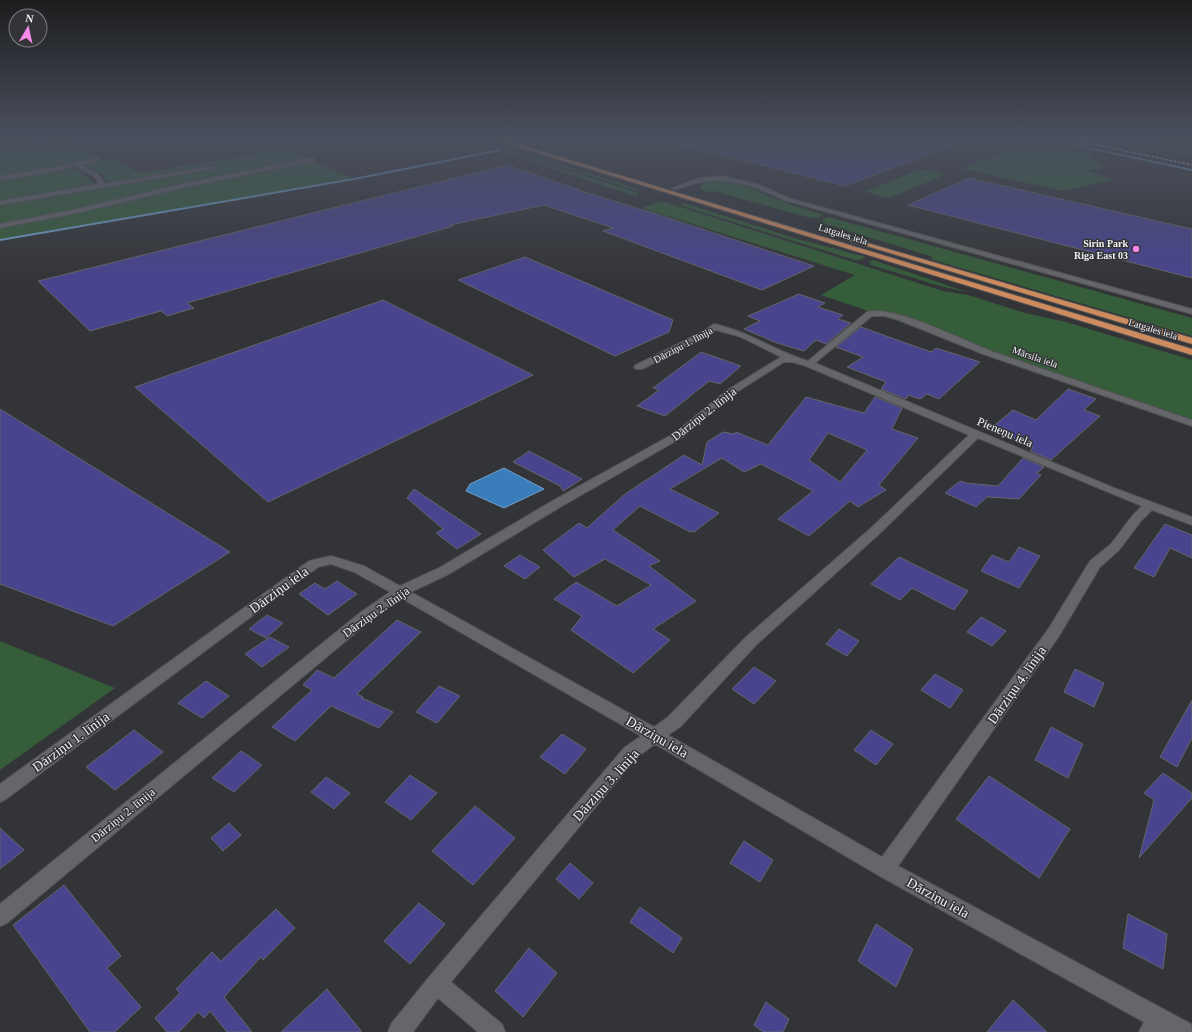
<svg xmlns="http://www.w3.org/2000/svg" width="1192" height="1032" viewBox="0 0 1192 1032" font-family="Georgia,serif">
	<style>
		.green { fill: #355d39 }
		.water { fill: #397dbb; stroke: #70a0cc }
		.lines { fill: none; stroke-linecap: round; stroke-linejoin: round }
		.stream { fill: #70a0cc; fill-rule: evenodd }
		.building { fill: #48448e; stroke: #656569; fill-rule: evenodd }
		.minor-casing { stroke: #525255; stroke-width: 2 }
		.highway-casing { stroke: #525255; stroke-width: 2 }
		.minor { fill: #656669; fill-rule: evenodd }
		.highway { fill: #ce8b5d; fill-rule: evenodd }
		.rail { stroke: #d9dadc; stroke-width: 1.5; stroke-dasharray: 3 1.5; stroke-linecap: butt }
		.poi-dot { fill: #f888ea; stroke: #333437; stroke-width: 1.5 }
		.labels { text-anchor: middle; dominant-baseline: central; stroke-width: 3; stroke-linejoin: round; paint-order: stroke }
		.far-street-label { font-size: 10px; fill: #eff0f2; stroke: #333437 }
		.far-poi-label { font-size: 10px; font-weight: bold; fill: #eff0f2; stroke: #333437; text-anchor: end }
		.street-label { font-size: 12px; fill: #eff0f2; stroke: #333437 }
		.near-street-label { font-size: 14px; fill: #eff0f2; stroke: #333437 }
	</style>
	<rect width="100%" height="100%" fill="#333437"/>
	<path class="green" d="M0 137H68L97 157 73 164 0 176Z
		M1097 137H1192V156L1147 147 1161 144 1132 139 1119 142Z
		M1034 142 1088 153 1105 168 1086 170 1113 180 1063 191 960 168Z
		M485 146H489L639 193 635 196Z
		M498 147H503L635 188 639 191Z
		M289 148 310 159 196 181 66 212 0 224V205L223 167 222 166 108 184 101 173 86 167 85 164 110 157 139 173Z
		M312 161 354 179 0 240V227Z
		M71 168 83 173 96 186 0 202V179Z
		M919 170H931L943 174V176L891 197H882L866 191Z
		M715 182C737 181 755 190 774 198 790 205 807 210 824 215L817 218 807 217 713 191 708 192 699 188C703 182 709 182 715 182Z
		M660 202H665L943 291 968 295 1025 313 1066 322 1192 360V421L821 295 855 275 642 208Z
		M684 203 794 238 866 257 860 260H855L682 206V204Z
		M829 217 1192 318V336L930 259 933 257 823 223V219Z
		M873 260 970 293 940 286 871 265 869 262Z
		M0 641 115 688 0 770Z"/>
	<path class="water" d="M504 468 544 489 504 508 466 491 470 484Z"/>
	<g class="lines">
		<path class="stream" d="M551 137H556L547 140 546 139Z
			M1040 137 1192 169V171L1034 137Z
			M500 149 501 151 354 180 0 241V239L354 178Z"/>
	</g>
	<path class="building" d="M678 137H970V139L845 186 677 144Z
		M507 165 580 190H578L656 214 814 266 762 290 603 231 613 228 544 205 450 225 453 226 187 303 194 308 167 316 161 311 90 331 38 281Z
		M969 178 1192 229V278L908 205Z
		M525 257 673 320 669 332 615 356 458 280Z
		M799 294 825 303 818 307 843 315 838 319 851 323 826 344 816 340 804 351 777 343 744 329 760 321 748 316Z
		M383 300 533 375 268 502 135 387Z
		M861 327 931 352 936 348 980 362 939 399 927 394 920 399 908 395 906 399 881 389 886 382 847 367 863 357 836 347Z
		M701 352 741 366 720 384 709 381 665 416 637 406 659 390 653 388Z
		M1068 389 1096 399 1084 410 1100 416 1051 460 1030 451 1033 447 990 429 1013 410 1036 420Z
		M806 397 864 413 875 397 902 408 892 429 918 438 879 485 886 490 858 507 850 501 809 536 778 519 813 491 761 464 744 472 722 458 670 489 719 513 694 532 692 531 690 532 640 506 613 530 660 561 649 566 696 601 653 629 670 640 633 673 571 630 582 616 554 599 576 582 617 606 651 585 605 559 574 577 543 550 579 523 587 528 625 494 684 455 702 465 707 442 723 432 734 434 736 432 768 445ZM828 433 867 450 840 482 809 460Z
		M0 409 230 552 113 626 0 584Z
		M529 451 569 472 582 479 563 491 560 486 513 462Z
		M1023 458 1044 467 1037 473 1041 475 1019 499 988 497V496L976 507 945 493 960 481 966 483 998 486Z
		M414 489 481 534 457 549 436 533 443 529 407 498Z
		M1165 524 1192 535V558L1170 548 1154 577 1134 568Z
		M1019 547 1040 556 1019 588 981 571 992 555 1009 562Z
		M520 555 540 567 525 579 504 566Z
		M899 557 968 591 954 610 912 588 900 600 871 584Z
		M337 581 357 594 328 615 299 594 315 583 325 589Z
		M267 615 283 623 266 638 249 629Z
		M981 617 1006 631 992 646 967 632Z
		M397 620 421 632 357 694 363 697 362 698 393 712 379 728 331 706 295 741 272 727 312 690 303 685 317 670 334 678Z
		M839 629 859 641 847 656 826 644Z
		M270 637 289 647 262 667 245 654Z
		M754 667 776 681 754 704 732 689Z
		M1075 669 1104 683 1094 707 1064 692Z
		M935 674 963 690 950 708 921 690Z
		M206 681 229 696 202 718 178 703Z
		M439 686 460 696 437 723 416 712Z
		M1192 700V738L1177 767 1160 757Z
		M1051 727 1083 744 1068 778 1035 760Z
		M134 730 163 752 115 790 86 767Z
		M871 730 893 744 876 765 854 750Z
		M562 734 586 749 565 774 540 757Z
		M241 751 262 765 234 792 212 778Z
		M1163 773 1192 793V798L1139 858 1154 800 1144 793Z
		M410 775 437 793 411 820 385 802Z
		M989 776 1070 829 1039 878 956 819Z
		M326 777 350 793 334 809 311 792Z
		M475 806 515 838 473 885 432 851Z
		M229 823 241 835 223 851 211 838Z
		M0 828 24 850 0 869Z
		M744 841 773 860 760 882 730 863Z
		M570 863 593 883 579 899 556 879Z
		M64 885 121 956 107 968 141 1007 115 1032H90L13 925Z
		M419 903 445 924 410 964 384 941Z
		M640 907 682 938 673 953 630 922Z
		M276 909 295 928 263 960 261 957 224 997 252 1032H227L210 1011 204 1018 198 1012 179 1032H167L155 1018 180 993 176 989 212 952 221 961Z
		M1128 914 1167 934 1163 969 1123 948Z
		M876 924 913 949 896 987 858 961Z
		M529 948 557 973 523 1017 495 991Z
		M327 989 362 1032H281Z
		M1013 1000 1047 1032H987Z
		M766 1002 789 1019 783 1032H763L754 1025Z"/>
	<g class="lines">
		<defs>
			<path id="minor" d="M11 137H23L44 142 42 143Z
				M97 157 100 159 99 160 81 165 98 174 105 184 214 166 217 168 0 205V201L99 184 94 176 75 166 58 171 0 180V176L58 167Z
				M312 158 314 159V161L191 186 77 213 0 228V224L77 209 191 182Z
				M723 176 760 185 788 198 1192 309V314L784 200C758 188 732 177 702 182 693 183 684 187 675 190L672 188 700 178Z
				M867 312C895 305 962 340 991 351 1057 374 1125 397 1192 420V426L983 354 896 319 884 316H872L815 363 1114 488 1192 517V525L1152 510 1141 521 1119 550 1100 567 1059 636 898 866 1191 1024 1192 1032H1139L1144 1022 878 875 655 744 636 758 451 982 502 1024 505 1032H478L438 998 413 1032H388L391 1024 430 976 624 748 641 736 401 598 371 620 7 923 0 926V904L361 612 390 592 354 572 331 564 318 567 6 799 0 802V784L309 561 331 556 364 566 400 586 439 568 554 500 675 433 726 391 781 357 741 337 716 330 706 337 642 369H636L634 367 636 365 700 333 714 324C748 331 775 351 808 361ZM784 362H792L806 366 969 435 870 529 746 637 668 717 654 727 411 592 449 574 562 506 683 437 732 395ZM978 438 1142 506 1133 515 1111 544 1090 561 1049 628 882 857 668 735 680 727 756 645 878 535Z"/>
			<path id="highway" d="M486 137H494L1192 349V355Z
				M850 239H854L1192 338V344L850 241Z"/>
		</defs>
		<use href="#minor" class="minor-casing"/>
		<use href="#highway" class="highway-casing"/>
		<use href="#minor" class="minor"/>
		<use href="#highway" class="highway"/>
		<path class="rail" d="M1059 137 1192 165"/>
	</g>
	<linearGradient id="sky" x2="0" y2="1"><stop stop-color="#1c1d1e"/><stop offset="0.49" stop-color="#4a505e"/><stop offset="1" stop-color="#4a505e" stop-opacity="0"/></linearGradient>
	<rect width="1192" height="282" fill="url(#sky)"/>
	<circle class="poi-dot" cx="1136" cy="249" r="4"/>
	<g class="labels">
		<g class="far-street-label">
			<text transform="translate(843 234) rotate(17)">Latgales iela</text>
			<text transform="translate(1153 329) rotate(17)">Latgales iela</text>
			<text transform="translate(683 345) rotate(-28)">Dārziņu 1. līnija</text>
			<text transform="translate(1035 357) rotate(19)">Mārsila iela</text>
		</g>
		<g class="far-poi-label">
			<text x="1128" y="243">Sirin Park<tspan x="1128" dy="12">Riga East 03</tspan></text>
		</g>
		<g class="street-label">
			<text transform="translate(704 414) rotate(-38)">Dārziņu 2. līnija</text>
			<text transform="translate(1005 432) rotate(23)">Pieneņu iela</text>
			<text transform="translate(376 612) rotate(-35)">Dārziņu 2. līnija</text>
			<text transform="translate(123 815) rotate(-39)">Dārziņu 2. līnija</text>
		</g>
		<g class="near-street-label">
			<text transform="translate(279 590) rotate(-36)">Dārziņu iela</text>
			<text transform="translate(1017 685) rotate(-55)">Dārziņu 4. līnija</text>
			<text transform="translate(657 737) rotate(30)">Dārziņu iela</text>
			<text transform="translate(71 742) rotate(-36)">Dārziņu 1. līnija</text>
			<text transform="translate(606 785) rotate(-48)">Dārziņu 3. līnija</text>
			<text transform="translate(938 898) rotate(29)">Dārziņu iela</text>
		</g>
	</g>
	<g transform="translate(28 28) rotate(9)"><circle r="19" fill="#333437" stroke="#7e7f82"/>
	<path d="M0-3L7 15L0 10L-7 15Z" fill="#f888ea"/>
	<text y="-6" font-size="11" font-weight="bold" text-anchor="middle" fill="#eff0f2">N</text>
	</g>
</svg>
